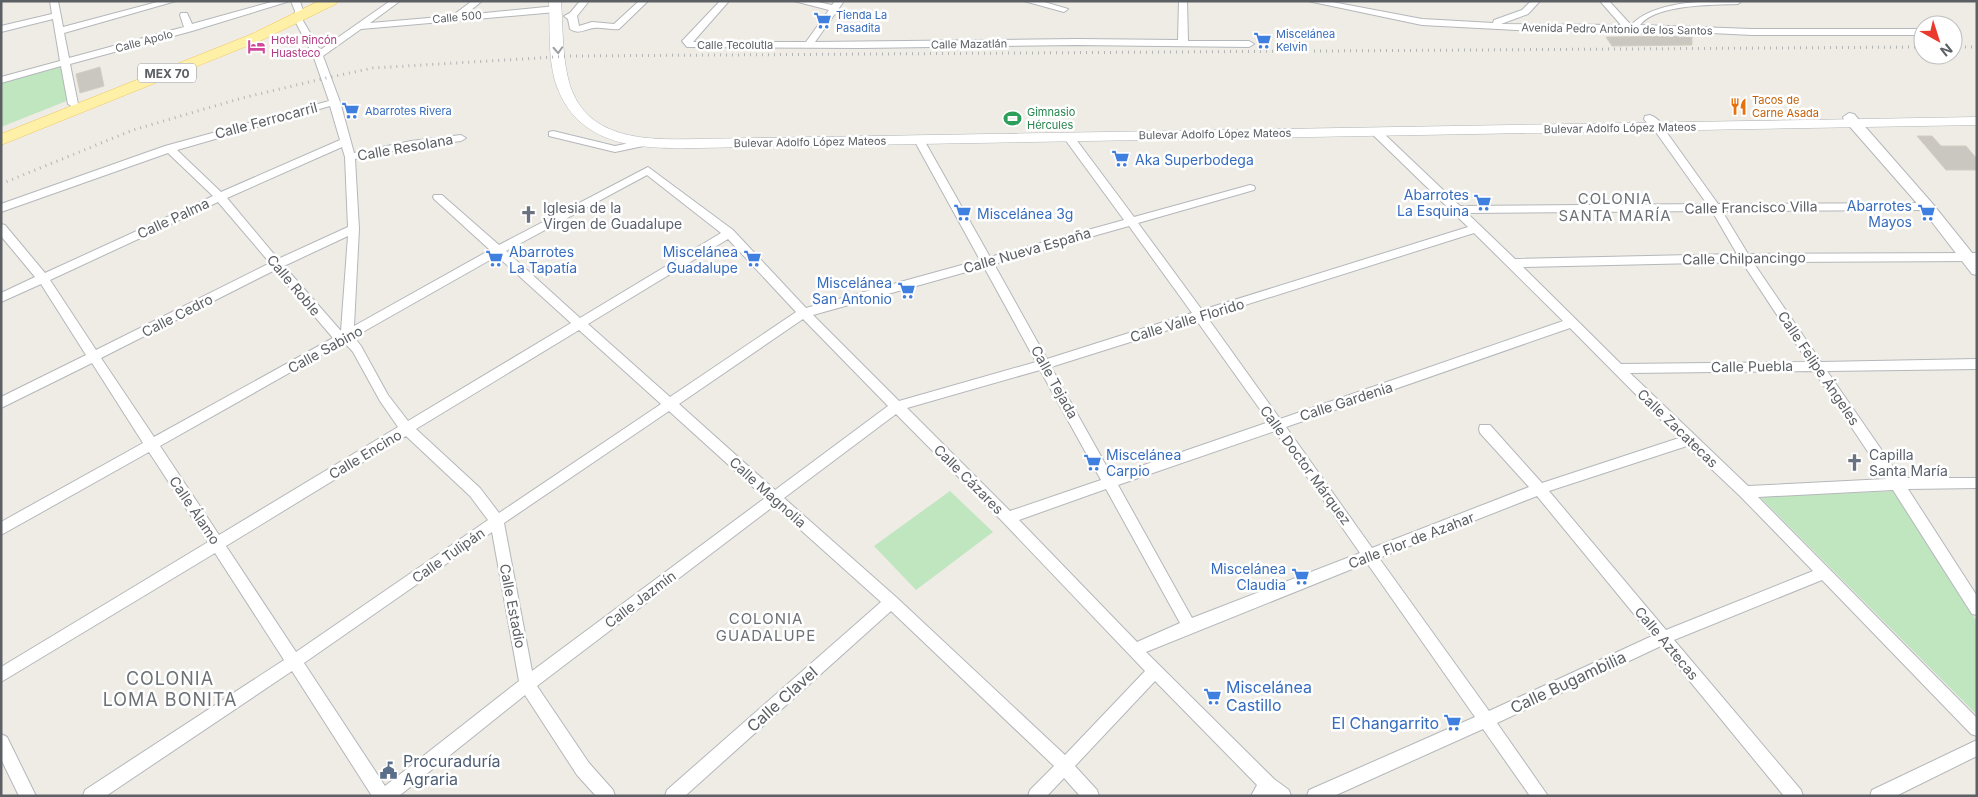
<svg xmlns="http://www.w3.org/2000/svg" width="1978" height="797" viewBox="0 0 1978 797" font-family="Inter,sans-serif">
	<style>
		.green { fill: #c0e6c0 }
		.building { fill: #cac7c1; stroke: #d3cec2 }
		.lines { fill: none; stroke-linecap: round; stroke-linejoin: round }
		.minor-casing { stroke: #b4b7bb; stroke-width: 2 }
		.tertiary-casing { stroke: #b4b7bb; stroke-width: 2 }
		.secondary-casing { stroke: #b3b7bb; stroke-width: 1 }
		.primary-casing { stroke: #f2c559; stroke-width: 1 }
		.minor { fill: #fff; fill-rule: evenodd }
		.tertiary { fill: #fff; fill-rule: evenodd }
		.secondary { fill: #fff; fill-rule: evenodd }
		.primary { fill: #fff0a8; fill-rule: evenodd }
		.rail { stroke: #b3b4b4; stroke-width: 3; stroke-dasharray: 1 5; stroke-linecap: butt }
		.oneway { stroke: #9da0a2 }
		.labels { text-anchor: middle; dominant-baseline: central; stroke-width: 5; stroke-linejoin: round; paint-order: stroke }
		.far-shop-label { font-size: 11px; fill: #366cbe; stroke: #fff; text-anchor: start }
		.far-street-label { font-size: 11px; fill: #5c6064; stroke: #fff }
		.far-hotel-label { font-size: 11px; fill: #b23c85; stroke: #fff; text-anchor: start }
		.far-food-label { font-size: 11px; fill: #c56008; stroke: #fff; text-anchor: start }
		.far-leisure-label { font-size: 11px; fill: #27864d; stroke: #fff; text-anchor: start }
		.shield { fill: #fff; stroke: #8d9092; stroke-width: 1 }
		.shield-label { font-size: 12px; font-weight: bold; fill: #5c6064 }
		.street-label { font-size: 14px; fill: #5c6064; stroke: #fff }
		.shop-label { font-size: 14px; fill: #366cbe; stroke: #fff; text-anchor: end }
		.worship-label { font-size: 14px; fill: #5b616d; stroke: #fff; text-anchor: start }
		.neighbourhood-label { font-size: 15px; letter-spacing: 1px; fill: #6d7276; stroke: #fff }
		.near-street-label { font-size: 16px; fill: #5c6064; stroke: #fff }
		.near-shop-label { font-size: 16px; fill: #366cbe; stroke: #fff; text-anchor: start }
		.near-service-label { font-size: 16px; fill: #4e5e75; stroke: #fff; text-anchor: start }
		.near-neighbourhood-label { font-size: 18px; letter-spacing: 1px; fill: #6d7276; stroke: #fff }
	</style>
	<rect width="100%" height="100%" fill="#eeece4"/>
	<path class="green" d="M62 66 69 100 1 127V82Z
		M950 491 993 532 916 590 874 546Z
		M1896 491 1977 622V715L1760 497Z"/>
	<path class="building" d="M1692 36V45L1612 46 1606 37Z
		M100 67 104 86 80 93 76 74Z
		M1917 136H1932L1941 146H1966L1977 159V170H1946Z"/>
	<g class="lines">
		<defs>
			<path id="minor" d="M50 1H58L63 27 161 1H176L64 33 69 58 184 27 180 15 181 13H187L192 24 275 1H290L192 31 70 64 78 104 73 107 68 104 61 66 1 83V77L60 61 53 19 1 32V26L52 14Z
				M291 1H300L303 11 302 19 320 50 390 1H400L370 23 452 16 472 1H482L465 15 556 6 560 9 556 12 361 29 323 56 340 102 354 153 411 141 461 135 466 138 461 141 411 147 355 159 359 229 354 326 490 250 434 199 433 197 434 195H442L499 245 648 167 733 230 806 308 980 260 914 140 919 137 924 140 990 257 1124 220 1064 138V134H1072L1134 217 1250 185 1254 186 1255 188 1254 190 1138 223 1202 310 1468 227 1371 133 1370 131 1375 128 1379 129 1460 206 1707 204 1653 128 1658 125 1662 126 1718 204 1931 203 1932 206 1931 209 1927 210 1722 211 1748 254 1977 253V261L1753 262 1821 362 1977 359V369L1827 371 1901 478H1977V488L1908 489 1977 596V615L1972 614 1893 490 1758 497 1977 718V736L1971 734 1822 580 1674 640 1801 790 1803 796H1784L1661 646 1497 723 1548 796H1530L1483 729 1334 796H1307L1309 790 1475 717 1367 563 1146 652 1274 779 1289 790 1291 796H1251L1257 785 1155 681 1075 766 1097 790 1099 796H1080L1064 778 1047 796H1028L1030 790 1054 766 891 611 685 796H665L667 790 881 602 774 506 537 686 589 763 613 790 615 796H596L577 775 525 695 399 796H372L292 671 106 796H83L85 790 284 660 215 553 1 682V667L208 542 149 452 1 535V522L143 443 92 363 1 408V397L86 355 41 284 1 302V293L35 277 1 236V224L5 225 45 273 213 196 168 153 1 212V204L165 146 329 101 313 55 294 19 295 11ZM330 106 340 140 221 192 177 150ZM342 147 345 157 348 227 278 259 227 198ZM647 175 721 233 580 318 506 251ZM218 202 270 263 96 350 50 280ZM1712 211 1737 254 1515 259 1467 213ZM1129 226 1192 313 1047 359 994 264ZM1474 233 1563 321 1280 419 1207 317ZM348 236 341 331 284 266ZM728 239 796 312 670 397 588 324ZM497 256 571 323 408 421 388 395 361 346 354 337ZM1742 262 1808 362 1621 364 1523 267ZM984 267 1036 362 899 401 813 315ZM275 270 333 338 154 437 101 358ZM803 319 888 406 775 490 679 404ZM1197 321 1269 422 1112 476 1051 367ZM1570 328 1679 438 1542 483 1490 425H1480L1479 429 1480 433 1529 487 1372 548 1286 427ZM579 330 661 404 499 513 480 488 416 429ZM344 342 353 352 380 401 398 427 219 535 160 446ZM1040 370 1101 480 1010 511 907 408ZM1814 371 1886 479 1748 486 1630 373ZM669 411 765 498 532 671 504 523ZM896 414 1003 522 1145 671 1065 755 896 597 784 498ZM1275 431 1360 553 1192 618 1118 485ZM406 436 470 496 488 520 296 652 226 546ZM1687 446 1740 496 1813 571 1666 630 1549 491ZM1106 489 1180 623 1137 642 1019 520ZM1537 496 1652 636 1489 711 1379 558ZM492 532 519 681 385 786 304 663Z
				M580 1H589L577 16 579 26 592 22 614 24 639 1H648L619 29C611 30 602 27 594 28 585 29 579 35 570 29L568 19 564 16 570 13Z
				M720 1H729L693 42H806L829 10 794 1H813L832 5 835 1H844L815 42 1077 39 1178 40 1179 1H1187L1188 41H1249L1254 44 1249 47 1077 45 861 48 687 47 682 41 684 39Z
				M1024 1H1041L1068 9 1064 12Z
				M1308 1H1327L1422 19 1493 23 1494 20 1522 10 1531 1H1540L1528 14 1501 24 1621 25 1600 1H1609L1631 25C1655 0 1707 1 1742 1L1738 4C1713 5 1656 4 1640 25L1752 29H1923V35H1752L1672 31H1533L1422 25Z
				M553 131 615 146 644 140 649 143 648 145 615 152 549 136V132Z
				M1 734 7 737 36 796H19L1 759Z
				M1977 740V756L1896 796H1870L1872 790Z"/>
			<path id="tertiary" d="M1849 113 1854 114 1932 203 1977 259V275L1972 274 1922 209 1844 120 1843 117Z
				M1650 115C1656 117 1661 122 1664 128L1663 131H1653L1644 119 1645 116Z"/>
			<path id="secondary" d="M549 1H561C563 27 562 53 568 78 583 141 646 140 698 139L1977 117V125L698 148C640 149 576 148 555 81 548 56 550 27 549 1Z"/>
			<path id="primary" d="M319 1H338L336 4 262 40 1 145V134L252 34Z"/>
		</defs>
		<use href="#minor" class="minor-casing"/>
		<use href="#tertiary" class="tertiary-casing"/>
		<use href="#secondary" class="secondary-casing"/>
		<use href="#primary" class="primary-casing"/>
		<use href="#minor" class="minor"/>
		<use href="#tertiary" class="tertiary"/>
		<use href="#secondary" class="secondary"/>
		<use href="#primary" class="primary"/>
		<path class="rail" d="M1953 47H1977
			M1 184 133 130 242 98 326 78 373 68 571 56 1923 47"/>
	</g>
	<defs><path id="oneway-chevron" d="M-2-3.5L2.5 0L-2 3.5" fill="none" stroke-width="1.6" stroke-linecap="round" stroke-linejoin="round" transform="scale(1.25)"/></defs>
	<use class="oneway" href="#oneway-chevron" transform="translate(558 50) rotate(87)"/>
	<defs>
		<symbol id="supermarket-bare" viewBox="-9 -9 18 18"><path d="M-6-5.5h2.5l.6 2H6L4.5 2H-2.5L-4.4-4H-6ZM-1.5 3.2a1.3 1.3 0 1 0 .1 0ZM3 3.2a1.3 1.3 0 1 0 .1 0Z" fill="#3f7fe0" stroke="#fff" stroke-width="2.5" paint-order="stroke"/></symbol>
		<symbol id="hotel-bare" viewBox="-9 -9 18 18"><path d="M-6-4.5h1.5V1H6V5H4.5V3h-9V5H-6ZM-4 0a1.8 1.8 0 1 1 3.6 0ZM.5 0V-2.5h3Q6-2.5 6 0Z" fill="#d1479c" stroke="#fff" stroke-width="2.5" paint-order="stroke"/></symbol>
		<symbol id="restaurant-bare" viewBox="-9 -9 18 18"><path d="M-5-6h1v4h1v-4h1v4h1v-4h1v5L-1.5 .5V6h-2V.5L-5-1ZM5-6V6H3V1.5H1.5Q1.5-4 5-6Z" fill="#e8710a" stroke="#fff" stroke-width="2.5" paint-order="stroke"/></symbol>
		<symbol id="stadium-bare" viewBox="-9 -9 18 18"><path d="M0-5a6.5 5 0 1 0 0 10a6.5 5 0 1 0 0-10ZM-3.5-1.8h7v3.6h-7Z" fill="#2e9e5b" stroke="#fff" stroke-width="2.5" paint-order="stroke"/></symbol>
		<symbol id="church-bare" viewBox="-9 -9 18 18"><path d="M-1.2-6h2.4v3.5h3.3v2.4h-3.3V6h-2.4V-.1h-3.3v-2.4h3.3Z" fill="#6b7280" stroke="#fff" stroke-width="2.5" paint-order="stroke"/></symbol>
		<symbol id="civic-bare" viewBox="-9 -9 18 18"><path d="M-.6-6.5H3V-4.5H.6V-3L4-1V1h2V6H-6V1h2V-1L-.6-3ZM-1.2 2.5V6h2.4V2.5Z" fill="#5c6f8a" stroke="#fff" stroke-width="2.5" paint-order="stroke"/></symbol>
	</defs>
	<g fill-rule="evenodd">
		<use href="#supermarket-bare" x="810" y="8" width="25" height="25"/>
		<use href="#supermarket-bare" x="1250" y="28" width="25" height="25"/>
		<use href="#hotel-bare" x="244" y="34" width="25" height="25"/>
		<use href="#restaurant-bare" x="1726" y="94" width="25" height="25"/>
		<use href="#supermarket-bare" x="338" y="98" width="25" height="25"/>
		<use href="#stadium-bare" x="1000" y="106" width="25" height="25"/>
		<use href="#supermarket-bare" x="1108" y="146" width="25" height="25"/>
		<use href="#supermarket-bare" x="1470" y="190" width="25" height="25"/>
		<use href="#supermarket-bare" x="950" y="200" width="25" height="25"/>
		<use href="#supermarket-bare" x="1914" y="200" width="25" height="25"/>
		<use href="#church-bare" x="516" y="202" width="25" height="25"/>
		<use href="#supermarket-bare" x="482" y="246" width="25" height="25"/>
		<use href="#supermarket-bare" x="740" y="246" width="25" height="25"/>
		<use href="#supermarket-bare" x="894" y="278" width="25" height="25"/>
		<use href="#supermarket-bare" x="1080" y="450" width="25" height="25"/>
		<use href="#church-bare" x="1842" y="450" width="25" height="25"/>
		<use href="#supermarket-bare" x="1288" y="564" width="25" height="25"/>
		<use href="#supermarket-bare" x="1200" y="684" width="25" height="25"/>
		<use href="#supermarket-bare" x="1440" y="710" width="25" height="25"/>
		<use href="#civic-bare" x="376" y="758" width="25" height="25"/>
	</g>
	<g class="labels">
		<g class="far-shop-label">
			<text x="836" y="15">Tienda La<tspan x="836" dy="13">Pasadita</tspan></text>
			<text x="1276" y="34">Miscelánea<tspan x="1276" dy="13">Kelvin</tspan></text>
			<text x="365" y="111">Abarrotes Rivera</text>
		</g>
		<g class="far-street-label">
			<text transform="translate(457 17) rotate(-5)">Calle 500</text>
			<text transform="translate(1617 29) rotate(1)">Avenida Pedro Antonio de los Santos</text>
			<text transform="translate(144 41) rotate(-15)">Calle Apolo</text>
			<text transform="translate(969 44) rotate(-1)">Calle Mazatlán</text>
			<text x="735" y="45">Calle Tecolutla</text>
			<text transform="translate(1620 128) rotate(-1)">Bulevar Adolfo López Mateos</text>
			<text transform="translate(1215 134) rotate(-1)">Bulevar Adolfo López Mateos</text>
			<text transform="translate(810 142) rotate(-1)">Bulevar Adolfo López Mateos</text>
		</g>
		<g class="far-hotel-label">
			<text x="271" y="40">Hotel Rincón<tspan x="271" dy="13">Huasteco</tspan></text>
		</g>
		<g class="far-food-label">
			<text x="1752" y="100">Tacos de<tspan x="1752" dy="13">Carne Asada</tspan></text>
		</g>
		<g class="far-leisure-label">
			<text x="1027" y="112">Gimnasio<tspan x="1027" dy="13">Hércules</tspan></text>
		</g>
		<rect class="shield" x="138" y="63.5" width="58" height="19" rx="4"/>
		<g class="shield-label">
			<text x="167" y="73">MEX 70</text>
		</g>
		<g class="street-label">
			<text transform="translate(266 120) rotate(-15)">Calle Ferrocarril</text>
			<text transform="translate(405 147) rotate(-10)">Calle Resolana</text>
			<text transform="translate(1751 207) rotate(-1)">Calle Francisco Villa</text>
			<text transform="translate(173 218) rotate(-25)">Calle Palma</text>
			<text transform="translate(1027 250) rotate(-16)">Calle Nueva España</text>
			<text transform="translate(1744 258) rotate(-1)">Calle Chilpancingo</text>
			<text transform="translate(294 285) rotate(50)">Calle Roble</text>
			<text transform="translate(177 315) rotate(-27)">Calle Cedro</text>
			<text transform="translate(1187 320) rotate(-17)">Calle Valle Florido</text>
			<text transform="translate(325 349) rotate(-29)">Calle Sabino</text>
			<text transform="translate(1752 366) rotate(-1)">Calle Puebla</text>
			<text transform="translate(1819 368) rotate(56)">Calle Felipe Ángeles</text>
			<text transform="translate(1055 382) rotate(61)">Calle Tejada</text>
			<text transform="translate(1346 401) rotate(-18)">Calle Gardenia</text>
			<text transform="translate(1678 428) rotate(44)">Calle Zacatecas</text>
			<text transform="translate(365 454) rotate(-31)">Calle Encino</text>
			<text transform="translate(1306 465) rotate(54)">Calle Doctor Márquez</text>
			<text transform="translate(969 479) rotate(45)">Calle Cázares</text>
			<text transform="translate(768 492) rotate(42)">Calle Magnolia</text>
			<text transform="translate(195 510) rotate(56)">Calle Álamo</text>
			<text transform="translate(1411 540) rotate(-21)">Calle Flor de Azahar</text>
			<text transform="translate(448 555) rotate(-35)">Calle Tulipán</text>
			<text transform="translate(640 599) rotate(-37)">Calle Jazmín</text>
			<text transform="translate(513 606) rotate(79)">Calle Estadio</text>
			<text transform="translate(1667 643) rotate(50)">Calle Aztecas</text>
		</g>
		<g class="shop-label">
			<text x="1135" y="159" text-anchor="start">Aka Superbodega</text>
			<text x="1469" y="194">Abarrotes<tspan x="1469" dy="16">La Esquina</tspan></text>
			<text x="1912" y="205">Abarrotes<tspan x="1912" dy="16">Mayos</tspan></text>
			<text x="977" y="213" text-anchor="start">Miscelánea 3g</text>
			<text x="509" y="251" text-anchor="start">Abarrotes<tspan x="509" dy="16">La Tapatía</tspan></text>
			<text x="738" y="251">Miscelánea<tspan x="738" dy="16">Guadalupe</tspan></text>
			<text x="892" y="282">Miscelánea<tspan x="892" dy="16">San Antonio</tspan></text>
			<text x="1106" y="454" text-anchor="start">Miscelánea<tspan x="1106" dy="16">Carpio</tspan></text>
			<text x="1286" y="568">Miscelánea<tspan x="1286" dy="16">Claudia</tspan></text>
		</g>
		<g class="worship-label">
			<text x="543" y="207">Iglesia de la<tspan x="543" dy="16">Virgen de Guadalupe</tspan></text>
			<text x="1869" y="454">Capilla<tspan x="1869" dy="16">Santa María</tspan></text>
		</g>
		<g class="neighbourhood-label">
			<text x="1615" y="198">COLONIA<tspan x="1615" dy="17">SANTA MARÍA</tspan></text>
			<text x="766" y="618">COLONIA<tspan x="766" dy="17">GUADALUPE</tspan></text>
		</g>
		<g class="near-street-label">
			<text transform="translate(1568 682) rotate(-25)">Calle Bugambilia</text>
			<text transform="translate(782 699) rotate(-42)">Calle Clavel</text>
		</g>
		<g class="near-shop-label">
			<text x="1226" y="687">Miscelánea<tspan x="1226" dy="18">Castillo</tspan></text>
			<text x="1439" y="723" text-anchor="end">El Changarrito</text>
		</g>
		<g class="near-service-label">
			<text x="403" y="761">Procuraduría<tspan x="403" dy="18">Agraria</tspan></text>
		</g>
		<g class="near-neighbourhood-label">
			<text x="170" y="678">COLONIA<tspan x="170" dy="21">LOMA BONITA</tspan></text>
		</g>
	</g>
	<rect width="1978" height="797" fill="none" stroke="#5c6064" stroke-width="5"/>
	<g transform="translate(1938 40) rotate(141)"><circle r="24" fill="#ffffff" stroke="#bebfc1"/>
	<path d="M0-4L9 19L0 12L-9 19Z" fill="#ea3a2e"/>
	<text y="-8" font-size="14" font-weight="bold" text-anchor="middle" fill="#5c6064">N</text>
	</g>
</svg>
